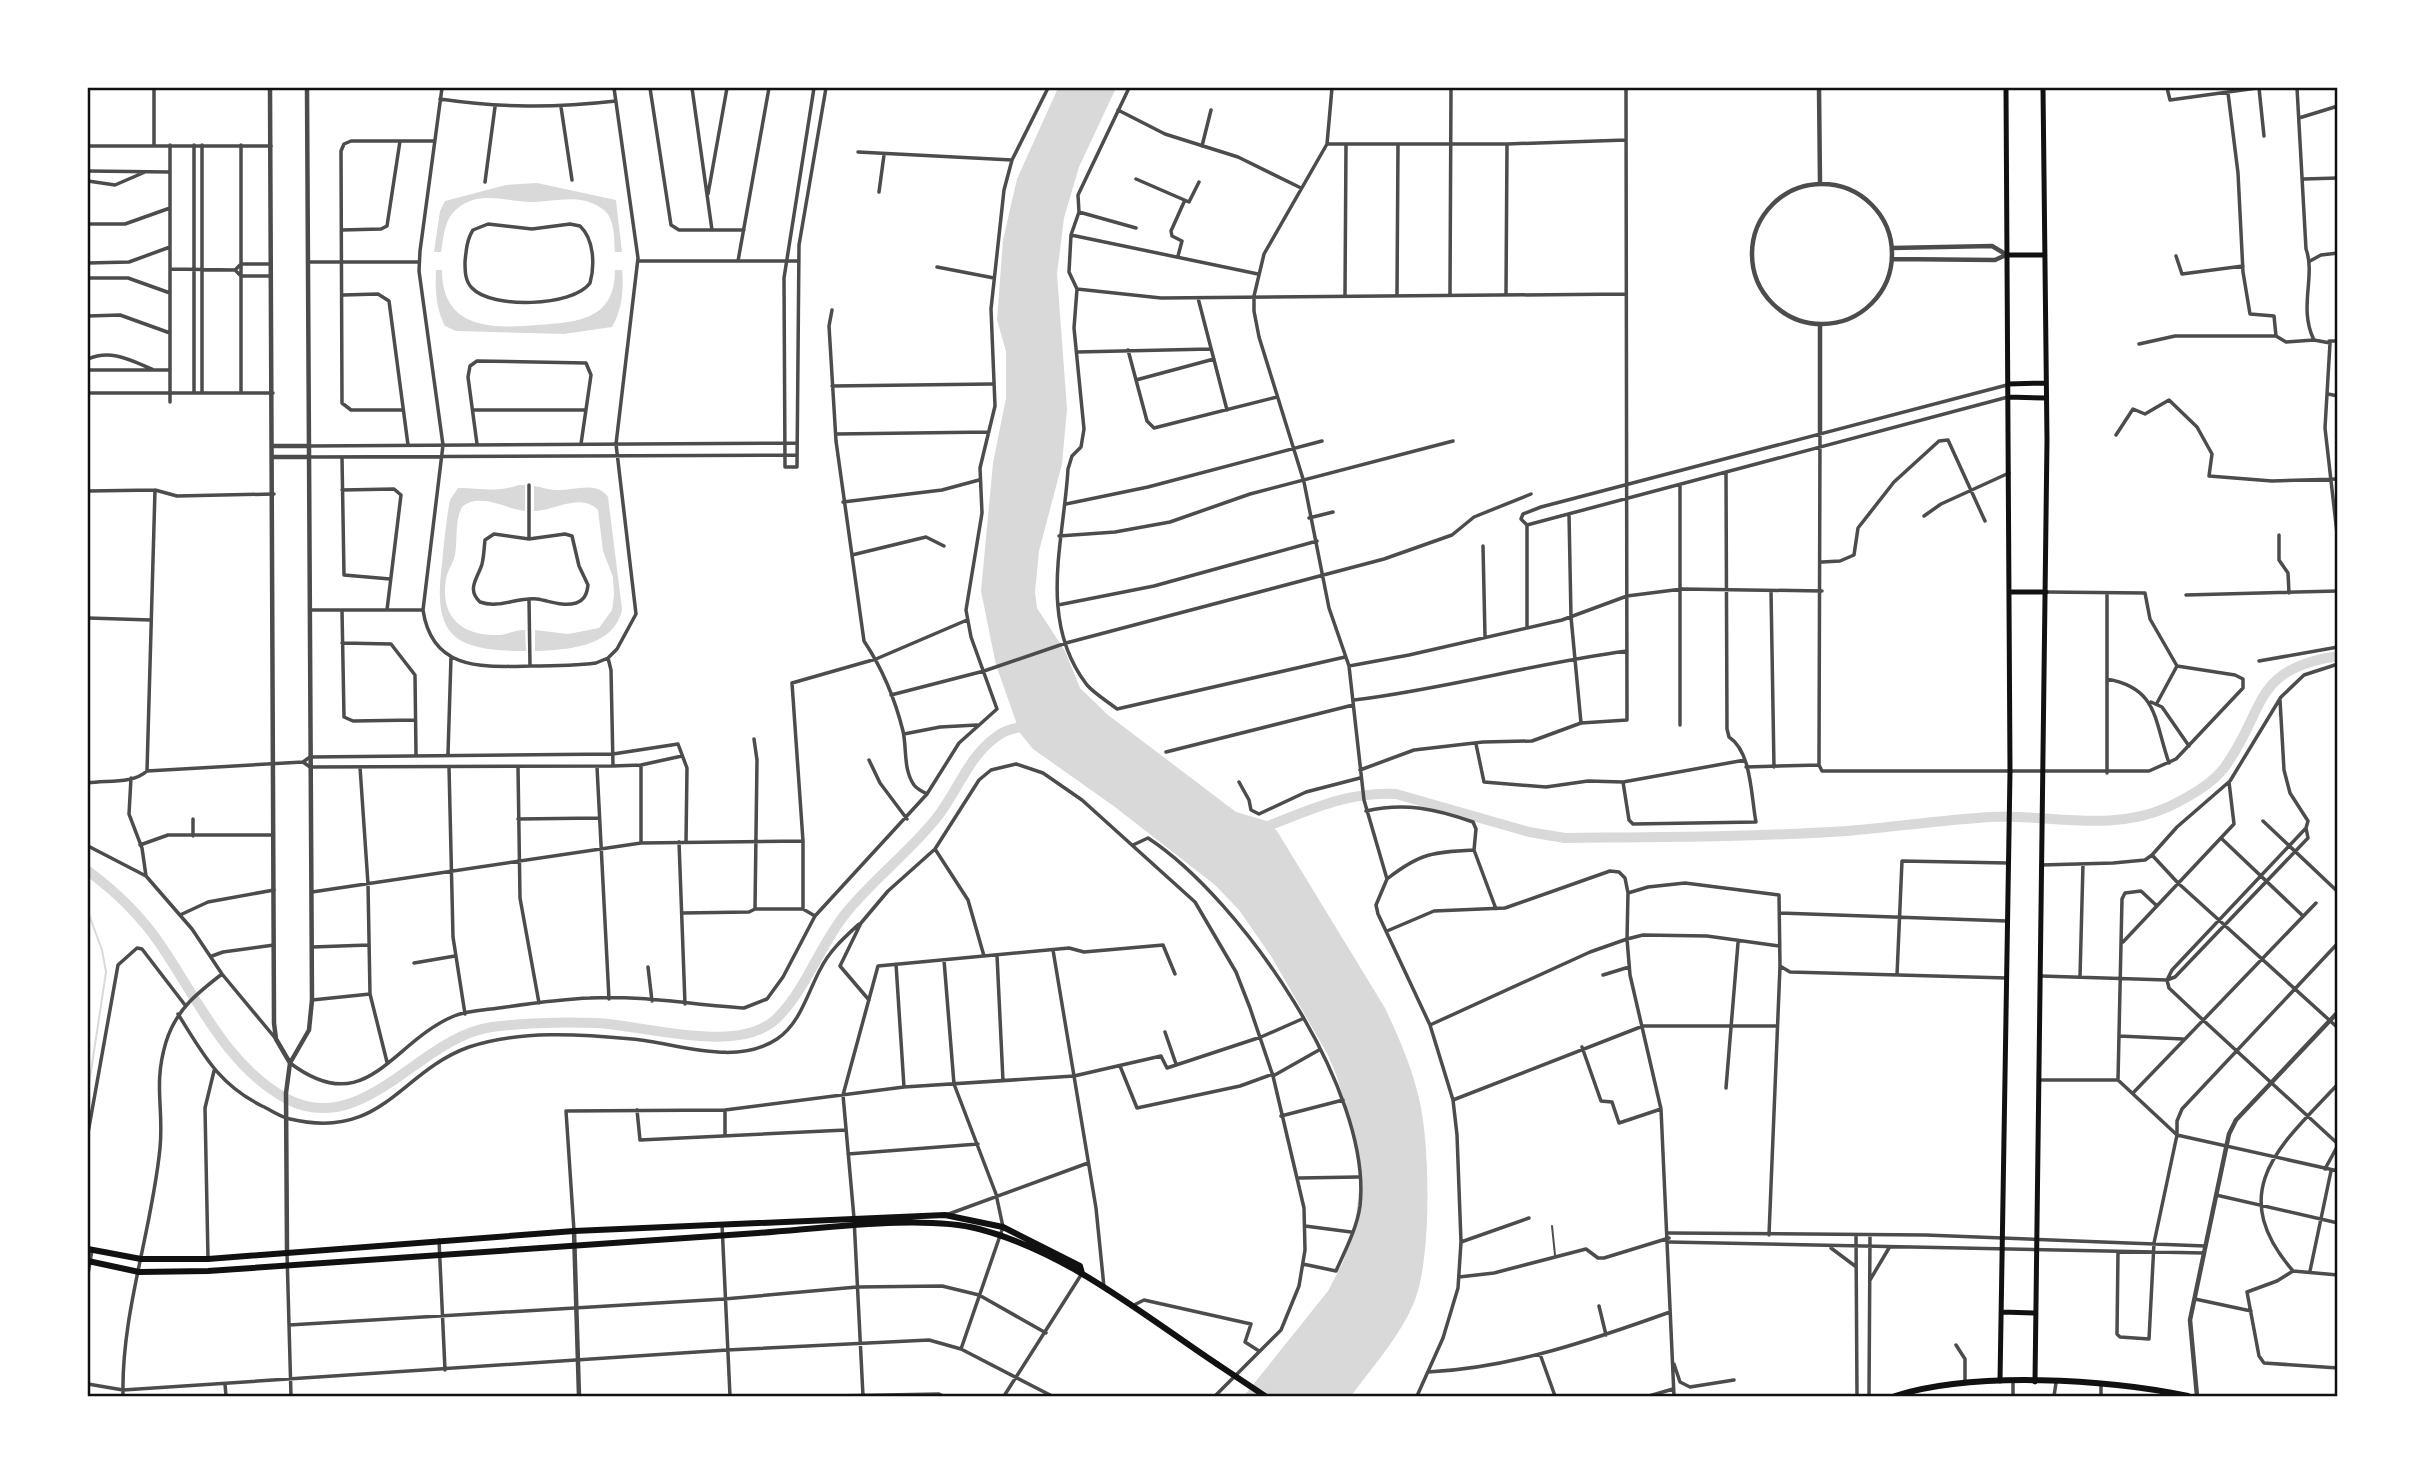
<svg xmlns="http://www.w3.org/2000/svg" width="2425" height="1484" viewBox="0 0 2425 1484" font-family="'DM Sans',sans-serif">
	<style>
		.water { fill: #d9d9d9 }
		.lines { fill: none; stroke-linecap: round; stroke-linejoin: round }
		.stream { stroke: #d9d9d9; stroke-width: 2 }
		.river { stroke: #d9d9d9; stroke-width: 10 }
		.service { stroke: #4c4c4c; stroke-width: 2 }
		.minor { stroke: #4c4c4c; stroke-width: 3.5 }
		.tertiary { stroke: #4c4c4c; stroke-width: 4.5 }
		.secondary { stroke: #111; stroke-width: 5 }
		.primary { stroke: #111; stroke-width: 6 }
		.trunk { stroke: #111; stroke-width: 6 }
		.neatline { fill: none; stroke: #111; stroke-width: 2.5 }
	</style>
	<rect width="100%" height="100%" fill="#fff"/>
	<path class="water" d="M1058 88H1116L1079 167 1064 218 1057 274 1067 409 1062 464 1039 551 1035 592 1037 608 1065 651 1080 688 1108 715 1236 812 1267 821 1277 831 1385 1008C1399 1038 1413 1069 1420 1103 1430 1148 1431 1250 1417 1294 1405 1331 1374 1365 1351 1396H1244L1328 1291 1343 1262 1355 1226 1361 1171 1355 1137 1337 1077 1328 1055 1271 956 1239 910 1215 885 1115 807 1033 749 1020 733 996 665 981 591 993 463 1006 398V351L997 320 1003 240 1017 179Z
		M537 183 616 200 622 252H615C614 240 615 220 605 211 582 192 557 202 532 202 507 202 480 190 458 208 444 218 444 237 441 252H434L440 211 445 201 506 185Z
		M436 270H442C442 329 492 329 538 325 576 322 615 321 615 270H622C624 288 622 311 612 327L564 334 456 331 445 326C436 309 435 290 436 270Z
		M519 485H525V511C506 509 480 492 462 507 454 523 458 539 455 555 453 564 447 571 446 580 440 615 460 635 494 635 504 636 514 630 525 630L526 651C455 651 432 638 442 564 444 543 446 521 450 500L458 488C482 488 495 493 519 485Z
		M534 486C542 487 549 490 556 490 573 491 597 480 608 497L622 609C615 647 567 650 535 651V630L568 634 599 628 612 610 614 595 613 577 603 551 598 510C580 492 555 511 534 511Z"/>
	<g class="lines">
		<path class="stream" d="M88 912 102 950 106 972 88 1091"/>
		<path class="river" d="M1257 830C1304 813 1344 791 1396 794L1529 832 1565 838C1659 837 1753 837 1847 831 1894 827 1942 820 1990 817 2049 814 2111 833 2168 807 2187 798 2211 785 2224 768 2267 710 2250 669 2338 656
			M88 871C115 891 141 916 160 944 197 998 227 1067 287 1099 364 1139 421 1036 492 1027 524 1023 562 1022 596 1023 645 1025 742 1057 779 1016 807 987 820 945 846 913 874 878 911 851 938 816 958 790 969 756 996 737 1006 729 1018 727 1030 726"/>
		<path class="service" d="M1552 1226 1555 1255"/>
		<path class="minor" d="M442 88 420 251 419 271 443 445 423 610C432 671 482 667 530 666 552 666 574 666 596 663L608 658 617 649 636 614 616 444 638 258 614 88
			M650 88 671 225 679 230H744
			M692 88 712 230
			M814 88 784 278 785 467H797L799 245 826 88
			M1129 88 1078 195 1079 212 1071 235 1069 272 1077 289 1074 328 1084 429 1081 447 1072 456 1068 469C1064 541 1037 620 1087 685 1095 694 1107 701 1117 709L1345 657
			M1332 88 1327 144 1264 254 1254 296V311L1259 337 1304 482 1329 608 1349 666 1364 800 1387 879 1376 905 1378 914 1430 1025 1453 1100 1457 1135 1461 1242 1458 1288 1443 1338 1417 1396
			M2167 88 2170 100 2257 88
			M2259 88 2264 136
			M2297 88 2306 249C2316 276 2298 308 2314 340L2330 343 2325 428 2338 542
			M440 99C502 108 554 108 616 101
			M561 107 572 180
			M1118 110 1165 134 1238 157 1301 188
			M2299 118 2338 106
			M1327 144H1507L1626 140
			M154 145V88
			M170 145V402
			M194 145V392
			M202 145V392
			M88 146H271
			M1202 146 1211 110
			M858 152 1012 160
			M88 171 169 172
			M1136 179 1189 202 1199 182
			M2304 179 2338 178
			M88 181 115 185 145 172
			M485 182 495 107
			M879 192 884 155
			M708 194 727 88
			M1079 212 1136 228
			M88 224H125L170 208
			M488 224 532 229 570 224 580 226C594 239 595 265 590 283 573 307 491 309 472 288 465 281 465 271 465 262 466 251 467 239 473 230Z
			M342 230 381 229 387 226 400 141
			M1071 235 1258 274
			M1178 256 1182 241 1172 236 1171 231 1184 202
			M2176 256 2182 274 2243 266
			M638 261H798
			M738 261 769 88
			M2310 261 2321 255 2338 253
			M308 262H419
			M88 263 129 262 170 247
			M937 267 994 278
			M170 269 235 270 241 264H270
			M235 270 241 276H271
			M88 278H128L170 293
			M1077 289 1161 298 1626 294
			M1450 293 1451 88
			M1506 293 1507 145
			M1345 294 1346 144
			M1397 294 1398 144
			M343 295 378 294 389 301 408 445
			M1198 298 1227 410
			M832 310 829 326 836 441 864 641C882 668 895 699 903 731 907 749 903 769 914 785 917 789 923 792 927 794
			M88 316 120 315 170 333
			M2276 336 2286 342 2314 340
			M2329 341H2338
			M2139 344 2175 336H2276L2274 316 2250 314 2243 272 2238 173 2228 93
			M1128 350 1147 421 1154 428 1277 397
			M1077 352 1211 349
			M88 359C111 349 130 360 152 369
			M88 370H169
			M1136 380 1214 359
			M832 386 992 384
			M88 393H273
			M241 393V145
			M2328 394 2338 396
			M403 410H351L342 403 341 151 344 144 351 141H434
			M473 410H586
			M1820 433 1819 765 1822 771H2149L2176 759 2243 688V679L2235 675 2177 666 2150 619 2145 593 2046 592
			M836 434 989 432
			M2116 435 2133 409 2145 414 2169 400 2197 427 2212 454 2209 476 2272 481 2338 479
			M477 444 468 377 470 366 477 361 586 363 591 375 581 444
			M309 446 797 443
			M309 457 797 455
			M342 457 344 575 390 579
			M529 485V539
			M1680 485V725
			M342 490 394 489 401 495 387 610
			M88 491 155 490 177 496 274 494
			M843 502 942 490 979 480
			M1066 504 1148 487 1322 441
			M1924 516 1941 504 2009 473
			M1309 518 1333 512
			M1527 525 1521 519 1523 514 1541 507 2007 385
			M1527 525 2008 397
			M494 534 529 539 565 534 572 536 579 566 588 585C587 593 585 600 576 603 563 607 550 601 537 599 517 597 499 609 480 602 466 589 478 578 482 564 484 556 484 548 485 540Z
			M2279 535V560L2288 573 2289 593
			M1059 536 1115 532 1170 522 1250 494 1453 441
			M1483 546 1485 637
			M852 555 926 537 944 546
			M1822 562 1840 561 1854 555 1858 528 1894 482 1939 441 1948 440 1985 521
			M1771 591 1774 767
			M2107 593V773
			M2186 595 2338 591
			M529 599 530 666
			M1058 605 1154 586 1317 541
			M310 610H423
			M342 610 344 717 353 721 415 720
			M88 618 151 620
			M1527 627V525
			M342 643 391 644 415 675 416 754
			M608 658 611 670 613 766
			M2259 661 2338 647
			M1349 666 1409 655 1562 620 1627 596 1682 589 1822 591
			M2107 679C2158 688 2154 720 2169 763
			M891 695 984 671 1066 643 1384 559 1452 535 1474 517 1531 494
			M1354 700C1446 689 1535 663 1627 651
			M2151 702 2162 707 2189 746
			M2157 703 2177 666
			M1581 723 1627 720 1626 88
			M904 734 940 727 977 725
			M1476 744 1484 782 1546 787 1588 781 1623 782 1745 760
			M1166 752 1353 705
			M448 754 451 657
			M869 760 880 783 907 819
			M303 762 310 767 613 766 641 765 682 756
			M360 767 368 884 370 994 387 1062
			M449 767 453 937 465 1014
			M518 767 520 898 539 1003
			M597 767 609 999
			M1746 767 1819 765
			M1360 770 1414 750 1483 742 1532 741 1581 723 1571 617 1569 514
			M147 771 303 762 310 757 613 754 678 744 687 768 686 842
			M131 778 129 814 142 848 146 876
			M1239 782 1249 800 1251 810 1259 814 1306 792 1360 778
			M1623 782 1629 820 1633 824 1756 822C1751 797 1752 752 1729 737L1727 729 1726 473
			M88 783C106 780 133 784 147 771L155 490
			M1366 811C1405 802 1436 809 1473 822L1476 829 1474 850 1496 909
			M193 819V836
			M518 819 599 818
			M2263 821 2338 892
			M2222 839 2303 916
			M679 842 685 1004
			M641 843V765
			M140 845 168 835H273
			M1133 845 1148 838C1241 899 1373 1090 1360 1206 1357 1228 1345 1251 1336 1271L1303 1264
			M88 846 146 876 192 929 222 974 276 1039
			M935 849 968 900 984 956
			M2152 855 2178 883 2338 1028
			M2041 865 2113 863 2145 860 2152 855 2177 827 2230 781 2281 697 2304 675 2338 664
			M1387 879C1420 853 1433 852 1474 850
			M312 892 641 843 803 841
			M1628 893 1648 887 1685 883 1779 895 1780 966 1769 1235
			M755 909H803
			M682 913 749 912 755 909 757 760 754 739
			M1780 913 2007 921
			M180 915 208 902 274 890
			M815 916 803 909V841L792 683 876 659 967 620
			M1387 931 1434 911 1505 908 1610 871 1619 872 1625 878 1628 893 1627 939 1630 975 1661 1109 1674 1396
			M2123 942 2234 824 2229 782
			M312 947 369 945
			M1053 950 1096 1208 1104 1287
			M997 955 1003 1081
			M212 956 223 952 274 945
			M944 960 954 1084 996 1194 1003 1227 961 1349
			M414 963 455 956
			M896 964 904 1087
			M1780 966 1790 972 2007 978
			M648 967 652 1001
			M1603 975 1629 967
			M1897 975 1902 861 2008 863
			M2041 976 2167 980 2175 977 2308 838 2306 828
			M2080 977 2083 864
			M2167 980 2172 970 2306 828 2308 821 2290 793 2284 770 2280 700
			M2167 980 2169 988 2203 1020 2338 1144
			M312 1000 370 994
			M869 1000 840 966 861 923 888 891 935 849 979 780 991 770 1016 764 1043 773 1082 800 1195 902 1236 972 1250 1008 1273 1076 1304 1208 1305 1250 1299 1286 1281 1330 1215 1396
			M178 1014C203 1054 218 1084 262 1106 271 1110 280 1117 290 1119 383 1141 399 1072 469 1047 519 1030 581 1034 632 1039 677 1043 735 1067 777 1039 801 1023 808 991 821 968 830 950 845 937 859 924
			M1430 1025 1590 952 1627 939 1643 935 1707 936 1779 946
			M1165 1032 1176 1064
			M2119 1036 2183 1039
			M1582 1047 1601 1101 1612 1102 1619 1123 1661 1109
			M290 1063C367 1121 390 1043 454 1016 469 1010 489 1010 506 1007 534 1003 562 999 590 998 641 995 694 1005 744 1008L767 999 783 977 815 916 927 794 959 743 997 709 971 637 966 610 982 513 980 468 995 406 991 309 1004 190 1012 160 1048 88
			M1120 1066 1137 1108 1240 1086 1273 1074
			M1273 1076 1319 1050
			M2040 1080H2118L2177 1135 2338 1171
			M2118 1080 2122 899 2125 893 2141 891 2157 906
			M1726 1088 1738 943
			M2133 1093 2316 903
			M1453 1100 1643 1026H1777
			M637 1110 640 1140 846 1130
			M725 1110V1135
			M1281 1116 1343 1100
			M88 1133 118 965 137 948 142 949 185 1005
			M848 1154 978 1144
			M2325 1169 2338 1145
			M1299 1178 1358 1177
			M2216 1195 2338 1223
			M946 1215 1088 1163
			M722 1224 730 1396
			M1305 1226 1351 1232
			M574 1231 566 1111 725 1110 904 1087 1074 1076 1161 1056 1167 1068 1261 1037 1302 1019
			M1669 1233 1926 1235 2205 1246
			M1856 1235 1857 1396
			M439 1240 445 1370
			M1461 1242 1529 1218
			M1669 1242 2204 1253
			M1831 1248 1855 1266
			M2118 1252 2117 1334 2120 1337 2149 1339 2154 1243 2177 1135V1121L2182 1109 2338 943
			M287 1253 291 1396
			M208 1259 205 1108 214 1071
			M2293 1271C2223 1190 2282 1144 2338 1084
			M2310 1271 2331 1171
			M88 1274 92 1250
			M2338 1275 2293 1271 2277 1281 2247 1292 2259 1356 2264 1363 2338 1368
			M1459 1277 1494 1273 1586 1249 1598 1258H1604L1669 1238
			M1870 1280 1889 1248
			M2195 1299 2251 1311
			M1132 1306 1144 1300 1251 1324 1245 1342 1259 1351
			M1599 1306 1606 1335
			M289 1325 724 1299 857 1287 942 1286 979 1295 1046 1333
			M1956 1345 1965 1359V1383
			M1540 1354 1555 1396
			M1674 1364 1680 1382 1690 1387 1734 1380
			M1428 1372C1511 1368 1592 1340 1670 1312
			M88 1384 123 1390 727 1350 929 1340 961 1349 1052 1396
			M225 1384 226 1396
			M123 1396C121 1313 152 1231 160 1148 164 1108 153 1085 166 1042 176 1010 196 994 222 974
			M832 1396 939 1394 943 1396
			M863 1396 854 1218 843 1095 878 966 1069 948 1084 952 1163 945 1175 974
			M1004 1396 1081 1275
			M1649 1396 1673 1389
			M1869 1396 1870 1235
			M2013 1396V1381
			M2054 1396 2056 1383
			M2101 1396V1385"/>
		<path class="tertiary" d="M270 88 274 1023 276 1039 290 1063
			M1819 88 1820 183
			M1752 254a70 70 0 1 1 140 0a70 70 0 1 1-140 0Z
			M1892 248 1992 246 2007 255
			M1892 259 1995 260 2006 255
			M1820 324V433
			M273 446H309
			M273 457H309
			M574 1231 579 1396
			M287 1251 286 1093 290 1063 309 1030 312 1000 307 88
			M2197 1396 2190 1320 2229 1134 2236 1120 2338 1012"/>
		<path class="secondary" d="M2007 255H2045
			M2008 384 2046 383
			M2008 397 2046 398
			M2009 592H2046
			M2002 1312 2035 1313
			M2000 1381 2010 772 2006 88
			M2035 1382 2047 440 2043 88"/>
		<path class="primary" d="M88 1249 141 1259H208L574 1231 945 1215 1003 1227 1080 1266 1082 1273
			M88 1261 139 1272 208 1271C391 1258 574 1244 758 1233 819 1229 922 1214 979 1229 1067 1252 1142 1314 1217 1364"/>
		<path class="trunk" d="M1217 1364 1265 1396
			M1895 1396C1975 1371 2106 1379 2188 1396"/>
	</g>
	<rect width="2425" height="1484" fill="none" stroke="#ffffff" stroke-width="178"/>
	<rect x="89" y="89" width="2247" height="1306" class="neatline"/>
</svg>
